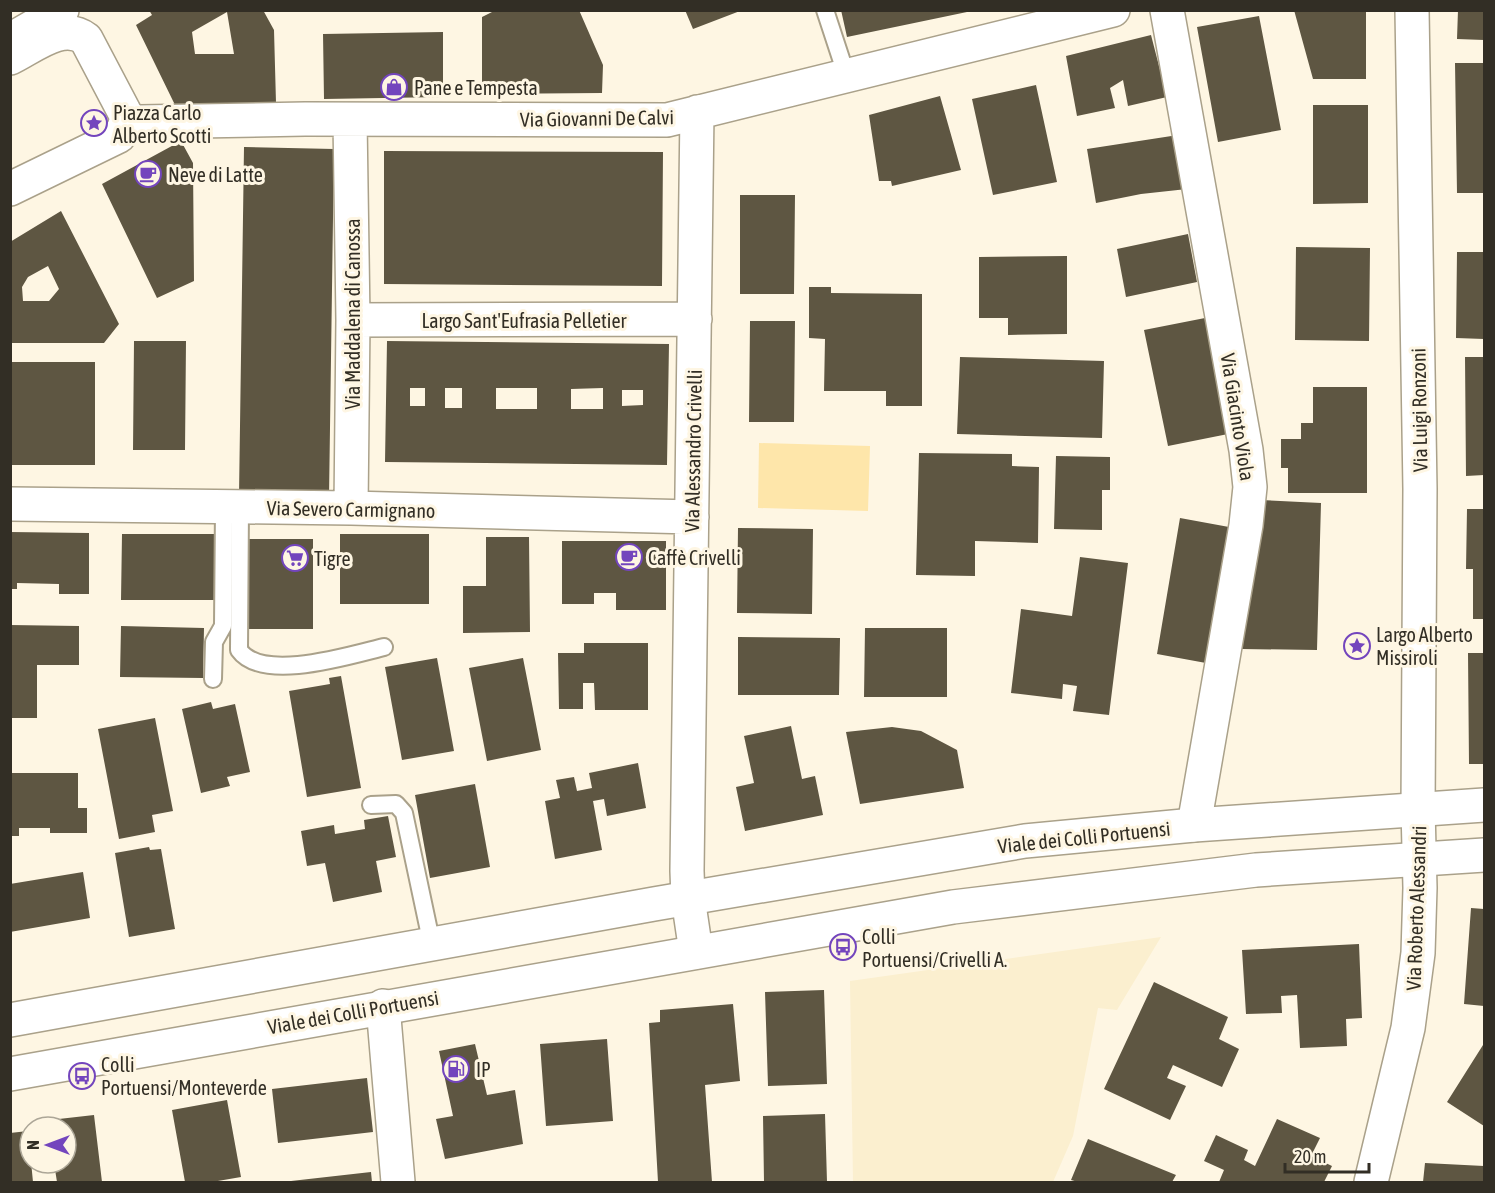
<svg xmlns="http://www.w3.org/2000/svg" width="1495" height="1193" viewBox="0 0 1495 1193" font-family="'Asap Condensed',sans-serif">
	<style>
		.built { fill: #fbefcf }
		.green { fill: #fee6aa }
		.building { fill: #5e5642; fill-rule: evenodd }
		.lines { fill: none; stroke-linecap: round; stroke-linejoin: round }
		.lane-casing { stroke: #aaa18a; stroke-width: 20 }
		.street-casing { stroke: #aaa18a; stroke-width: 36 }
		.secondary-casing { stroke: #aaa18a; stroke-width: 36 }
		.primary-casing { stroke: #aaa18a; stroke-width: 36 }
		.lane { stroke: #fff; stroke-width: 16 }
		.street { stroke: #fff; stroke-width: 33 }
		.secondary { stroke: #fff; stroke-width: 33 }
		.primary { stroke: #fff; stroke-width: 33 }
		.labels { text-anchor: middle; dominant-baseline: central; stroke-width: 6; stroke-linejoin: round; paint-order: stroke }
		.poi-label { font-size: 20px; fill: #322e25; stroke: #fef6e3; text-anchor: start }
		.street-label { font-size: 20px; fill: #322e25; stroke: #fef6e3 }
	</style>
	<rect width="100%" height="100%" fill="#fef6e3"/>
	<path class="built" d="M1161 937 1117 1010 1098 1008 1073 1136 1053 1182H853L850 981Z"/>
	<path class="green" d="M759 443 870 446 868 511 758 508Z"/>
	<path class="building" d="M149 10H263L274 30 276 103 175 105 136 25 152 15ZM227 12 234 54H195L192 32Z
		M496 10H579L603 65 602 93 482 94V17Z
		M685 10H740V11L693 29Z
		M841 10H967V12L847 37Z
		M1294 10H1366V79H1313Z
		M1458 10H1484V40L1457 39Z
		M1259 16 1281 130 1218 142 1197 27Z
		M443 32V97L324 99 323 34Z
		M1151 35 1167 97 1128 106 1123 80 1110 88 1115 108 1077 116 1066 56Z
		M1455 63H1484V193H1457Z
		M1036 85 1057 182 993 195 972 99Z
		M940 96 961 170 892 186 891 181H879L869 115Z
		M1313 105H1368V203L1313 204Z
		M1178 135 1187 189 1141 194 1096 203 1087 149Z
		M181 141 193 163 194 281 157 298 102 184Z
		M244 147 334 149 329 498 239 496Z
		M384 151 663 152 662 286 384 284Z
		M740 195H795L794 294H740Z
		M61 211 119 324 104 343H10V242ZM48 266 59 289 49 301H23L22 287 28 277Z
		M1188 234 1197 282 1126 297 1117 249Z
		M1296 247 1370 248 1369 341 1295 340Z
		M1457 252H1484V339L1456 338Z
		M1067 256V334L1008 335V318H979V257Z
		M809 287H831V293L922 294V406H886V391H824L825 339 809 338Z
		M1205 318 1228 434 1168 446 1144 330Z
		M750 321H795L794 422H749Z
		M134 341H186L185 450H133Z
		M387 341 669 344 667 465 385 462ZM410 388H425V406H410ZM445 388H462V408H445ZM496 388H537V409H496ZM603 388V409H571V389ZM622 390H643V405L622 406Z
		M960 357 1104 361 1102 438 957 434Z
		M1465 357H1484V475L1466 476Z
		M10 362H95V465H10Z
		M1313 387H1367V493H1288V468H1281V439H1301V423H1313Z
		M919 453 1012 454V466L1039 467 1038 543 975 541V576L916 575Z
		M1056 456 1110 457V490H1102V530L1054 529Z
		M1261 500 1321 503 1317 650 1242 649Z
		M1467 509H1484V619H1473V569H1466Z
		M1180 518 1229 527 1206 663 1157 654Z
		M738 528 813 529 812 614 737 613Z
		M10 532 89 533V594H59V584L17 583V589H10Z
		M122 534H217V600H121Z
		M340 534H429V604H340Z
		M486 537H529L530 632 463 633V586H486Z
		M247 539H313V629H248Z
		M562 541H666V610H616V593H594V604H562Z
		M1080 557 1128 563 1109 715 1073 711 1077 686 1063 684 1062 699 1011 693 1021 609 1072 616Z
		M10 625 79 626V665H37V718H10Z
		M121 626 204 628 203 678 120 677Z
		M865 628H947V697H864Z
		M738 637 840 638 839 695H738Z
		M584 643H648V710H595L594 683H583V709H559L558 653H584Z
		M1468 653H1484V764H1469Z
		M437 658 454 751 402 760 385 667Z
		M523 658 541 750 487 761 469 668Z
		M341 676 361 788 307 797 289 691 330 684 329 678Z
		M211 702 213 709 235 704 250 772 227 777 230 786 201 793 182 709Z
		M155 718 173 811 152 815 155 832 119 839 98 729Z
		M791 726 802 779 815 776 823 815 745 831 736 787 754 783 744 736Z
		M892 727 921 731 957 750 964 788 860 804 846 732Z
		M638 763 646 808 607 816 604 799 593 801 602 850 555 859 545 801 560 798 556 780 574 777 577 791 592 788 589 773Z
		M10 773H78V808H87V833H50V828H19V836H10Z
		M475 784 490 867 430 878 415 795Z
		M388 816 396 857 376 861 382 892 333 902 325 863 307 866 301 831 334 825 335 834 365 829 364 820Z
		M149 847 150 850 161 849 175 929 129 937 115 853Z
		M83 872 90 918 10 932V884Z
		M1471 908 1484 909V1006L1464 1004Z
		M1359 944 1362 1018 1346 1019 1347 1046 1300 1048 1297 995 1281 996 1282 1013 1246 1014 1242 950Z
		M1154 982 1228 1017 1219 1039 1239 1049 1222 1087 1173 1065 1167 1078 1186 1086 1170 1120 1104 1089Z
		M824 990 827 1084 768 1086 765 992Z
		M733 1004 740 1081 705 1085 712 1182H658L649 1023 660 1022V1010Z
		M607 1039 613 1121 546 1126 540 1044Z
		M475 1044 487 1095 515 1090 523 1144 445 1159 436 1119 453 1116 439 1051Z
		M1483 1045 1484 1046V1126L1447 1102Z
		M367 1078 373 1132 278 1143 272 1089Z
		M227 1100 241 1177 212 1182H185L172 1110Z
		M825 1114 827 1182H764L763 1116Z
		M94 1115 102 1182H57L54 1163H66V1127H50V1120Z
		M1277 1119 1320 1138 1311 1156 1332 1166 1324 1182H1219L1224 1170 1204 1161 1216 1135 1248 1150 1244 1160 1255 1166Z
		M28 1131 33 1182H10V1133Z
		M1088 1139 1176 1175 1172 1182H1078L1071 1180Z
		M1425 1163 1484 1166V1182H1423Z
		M371 1172 372 1182H291V1181Z"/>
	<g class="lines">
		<defs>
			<path id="lane" d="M825 10 847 77
				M240 507 239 650C262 683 351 655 384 647
				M213 679 214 642 223 626 224 507
				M371 805 396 804 404 813 432 945"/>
			<path id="street" d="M1167 10 1246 450 1250 487 1246 525 1194 825
				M10 58C33 47 63 21 86 39L127 117 124 128 119 136 10 189
				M350 120 353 320 351 508
				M140 122 305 119 667 120 1113 10
				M353 320 695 319
				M10 504 351 508 692 517
				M696 952 688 898 687 871 697 112
				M383 1006 398 1182
				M1371 1182 1408 1028 1418 953 1420 888 1418 809 1420 489 1412 10"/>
			<path id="secondary" d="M10 40 62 10"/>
			<path id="primary" d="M10 1020 654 904 1025 841 1194 825 1484 805
				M10 1074 953 907 1256 870 1484 855"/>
		</defs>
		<use href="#lane" class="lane-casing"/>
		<use href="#street" class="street-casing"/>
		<use href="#secondary" class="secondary-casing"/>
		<use href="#primary" class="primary-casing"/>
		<use href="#lane" class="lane"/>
		<use href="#street" class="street"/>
		<use href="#secondary" class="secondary"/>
		<use href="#primary" class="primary"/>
	</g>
	<defs>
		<symbol id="shop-ring" viewBox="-11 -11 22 22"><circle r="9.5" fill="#fef6e3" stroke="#7345bd" stroke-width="1.5"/><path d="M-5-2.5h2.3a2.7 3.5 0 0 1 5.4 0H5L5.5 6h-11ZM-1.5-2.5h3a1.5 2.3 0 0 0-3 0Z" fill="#7345bd"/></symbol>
		<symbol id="sight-ring" viewBox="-11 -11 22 22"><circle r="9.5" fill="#fef6e3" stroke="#7345bd" stroke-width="1.5"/><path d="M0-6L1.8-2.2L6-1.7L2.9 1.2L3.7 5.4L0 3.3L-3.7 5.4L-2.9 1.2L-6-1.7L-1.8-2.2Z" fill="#7345bd"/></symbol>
		<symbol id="cafe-ring" viewBox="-11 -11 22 22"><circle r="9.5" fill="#fef6e3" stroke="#7345bd" stroke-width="1.5"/><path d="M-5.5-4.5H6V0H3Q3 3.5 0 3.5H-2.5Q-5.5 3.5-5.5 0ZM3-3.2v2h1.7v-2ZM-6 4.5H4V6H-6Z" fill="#7345bd"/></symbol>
		<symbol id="supermarket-ring" viewBox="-11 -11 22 22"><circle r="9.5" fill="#fef6e3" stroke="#7345bd" stroke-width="1.5"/><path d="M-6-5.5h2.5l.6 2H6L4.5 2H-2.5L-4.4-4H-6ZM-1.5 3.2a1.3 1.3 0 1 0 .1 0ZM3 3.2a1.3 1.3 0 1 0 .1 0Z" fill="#7345bd"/></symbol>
		<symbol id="bus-ring" viewBox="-11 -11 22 22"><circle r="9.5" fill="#fef6e3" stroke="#7345bd" stroke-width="1.5"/><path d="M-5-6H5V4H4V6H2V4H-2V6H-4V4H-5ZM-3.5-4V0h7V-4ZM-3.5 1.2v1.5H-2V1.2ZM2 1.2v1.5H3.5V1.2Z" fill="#7345bd"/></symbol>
		<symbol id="fuel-ring" viewBox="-11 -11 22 22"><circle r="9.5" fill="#fef6e3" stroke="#7345bd" stroke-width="1.5"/><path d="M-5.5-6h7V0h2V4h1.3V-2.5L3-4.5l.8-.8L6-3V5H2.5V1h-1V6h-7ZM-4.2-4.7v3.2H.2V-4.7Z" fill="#7345bd"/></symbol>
	</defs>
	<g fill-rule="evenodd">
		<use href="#shop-ring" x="379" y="72" width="30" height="30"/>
		<use href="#sight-ring" x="79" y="108" width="30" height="30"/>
		<use href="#cafe-ring" x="133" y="159" width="30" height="30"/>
		<use href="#cafe-ring" x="614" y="542" width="30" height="30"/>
		<use href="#supermarket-ring" x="280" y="543" width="30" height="30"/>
		<use href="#sight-ring" x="1342" y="631" width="30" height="30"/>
		<use href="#bus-ring" x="828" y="932" width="30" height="30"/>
		<use href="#fuel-ring" x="441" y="1054" width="30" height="30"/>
		<use href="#bus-ring" x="67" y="1061" width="30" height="30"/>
	</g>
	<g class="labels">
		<g class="poi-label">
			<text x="414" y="87">Pane e Tempesta</text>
			<text x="113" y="112">Piazza Carlo<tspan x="113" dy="23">Alberto Scotti</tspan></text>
			<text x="168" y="174">Neve di Latte</text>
			<text x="648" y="557">Caffè Crivelli</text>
			<text x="314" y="558">Tigre</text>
			<text x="1376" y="634">Largo Alberto<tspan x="1376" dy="23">Missiroli</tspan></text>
			<text x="862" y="936">Colli<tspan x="862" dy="23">Portuensi/Crivelli A.</tspan></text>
			<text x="101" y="1064">Colli<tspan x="101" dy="23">Portuensi/Monteverde</tspan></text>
			<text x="476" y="1069">IP</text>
		</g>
		<g class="street-label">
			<text transform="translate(597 118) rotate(-1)">Via Giovanni De Calvi</text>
			<text transform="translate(352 314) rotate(-90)">Via Maddalena di Canossa</text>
			<text x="524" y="320">Largo Sant'Eufrasia Pelletier</text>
			<text transform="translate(1419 410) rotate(-91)">Via Luigi Ronzoni</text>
			<text transform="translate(1238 417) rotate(81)">Via Giacinto Viola</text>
			<text transform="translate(693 451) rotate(-89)">Via Alessandro Crivelli</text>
			<text transform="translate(351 509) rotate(1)">Via Severo Carmignano</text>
			<text transform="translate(1084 837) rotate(-6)">Viale dei Colli Portuensi</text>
			<text transform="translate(1416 908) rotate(-88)">Via Roberto Alessandri</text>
			<text transform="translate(353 1012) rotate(-10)">Viale dei Colli Portuensi</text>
		</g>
	</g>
	<rect width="1495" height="1193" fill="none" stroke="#322e25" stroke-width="24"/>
	<g transform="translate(48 1145) rotate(270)"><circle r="28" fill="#fef6e3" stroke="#aca697" stroke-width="1.5"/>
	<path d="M0-4.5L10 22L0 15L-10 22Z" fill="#7345bd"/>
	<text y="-9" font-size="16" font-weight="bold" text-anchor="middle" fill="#322e25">N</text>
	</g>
	<path d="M1285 1163v9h84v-9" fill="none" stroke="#322e25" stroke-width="3"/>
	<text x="1294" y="1163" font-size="18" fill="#322e25" stroke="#fef6e3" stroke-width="4.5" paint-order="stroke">20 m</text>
</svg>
